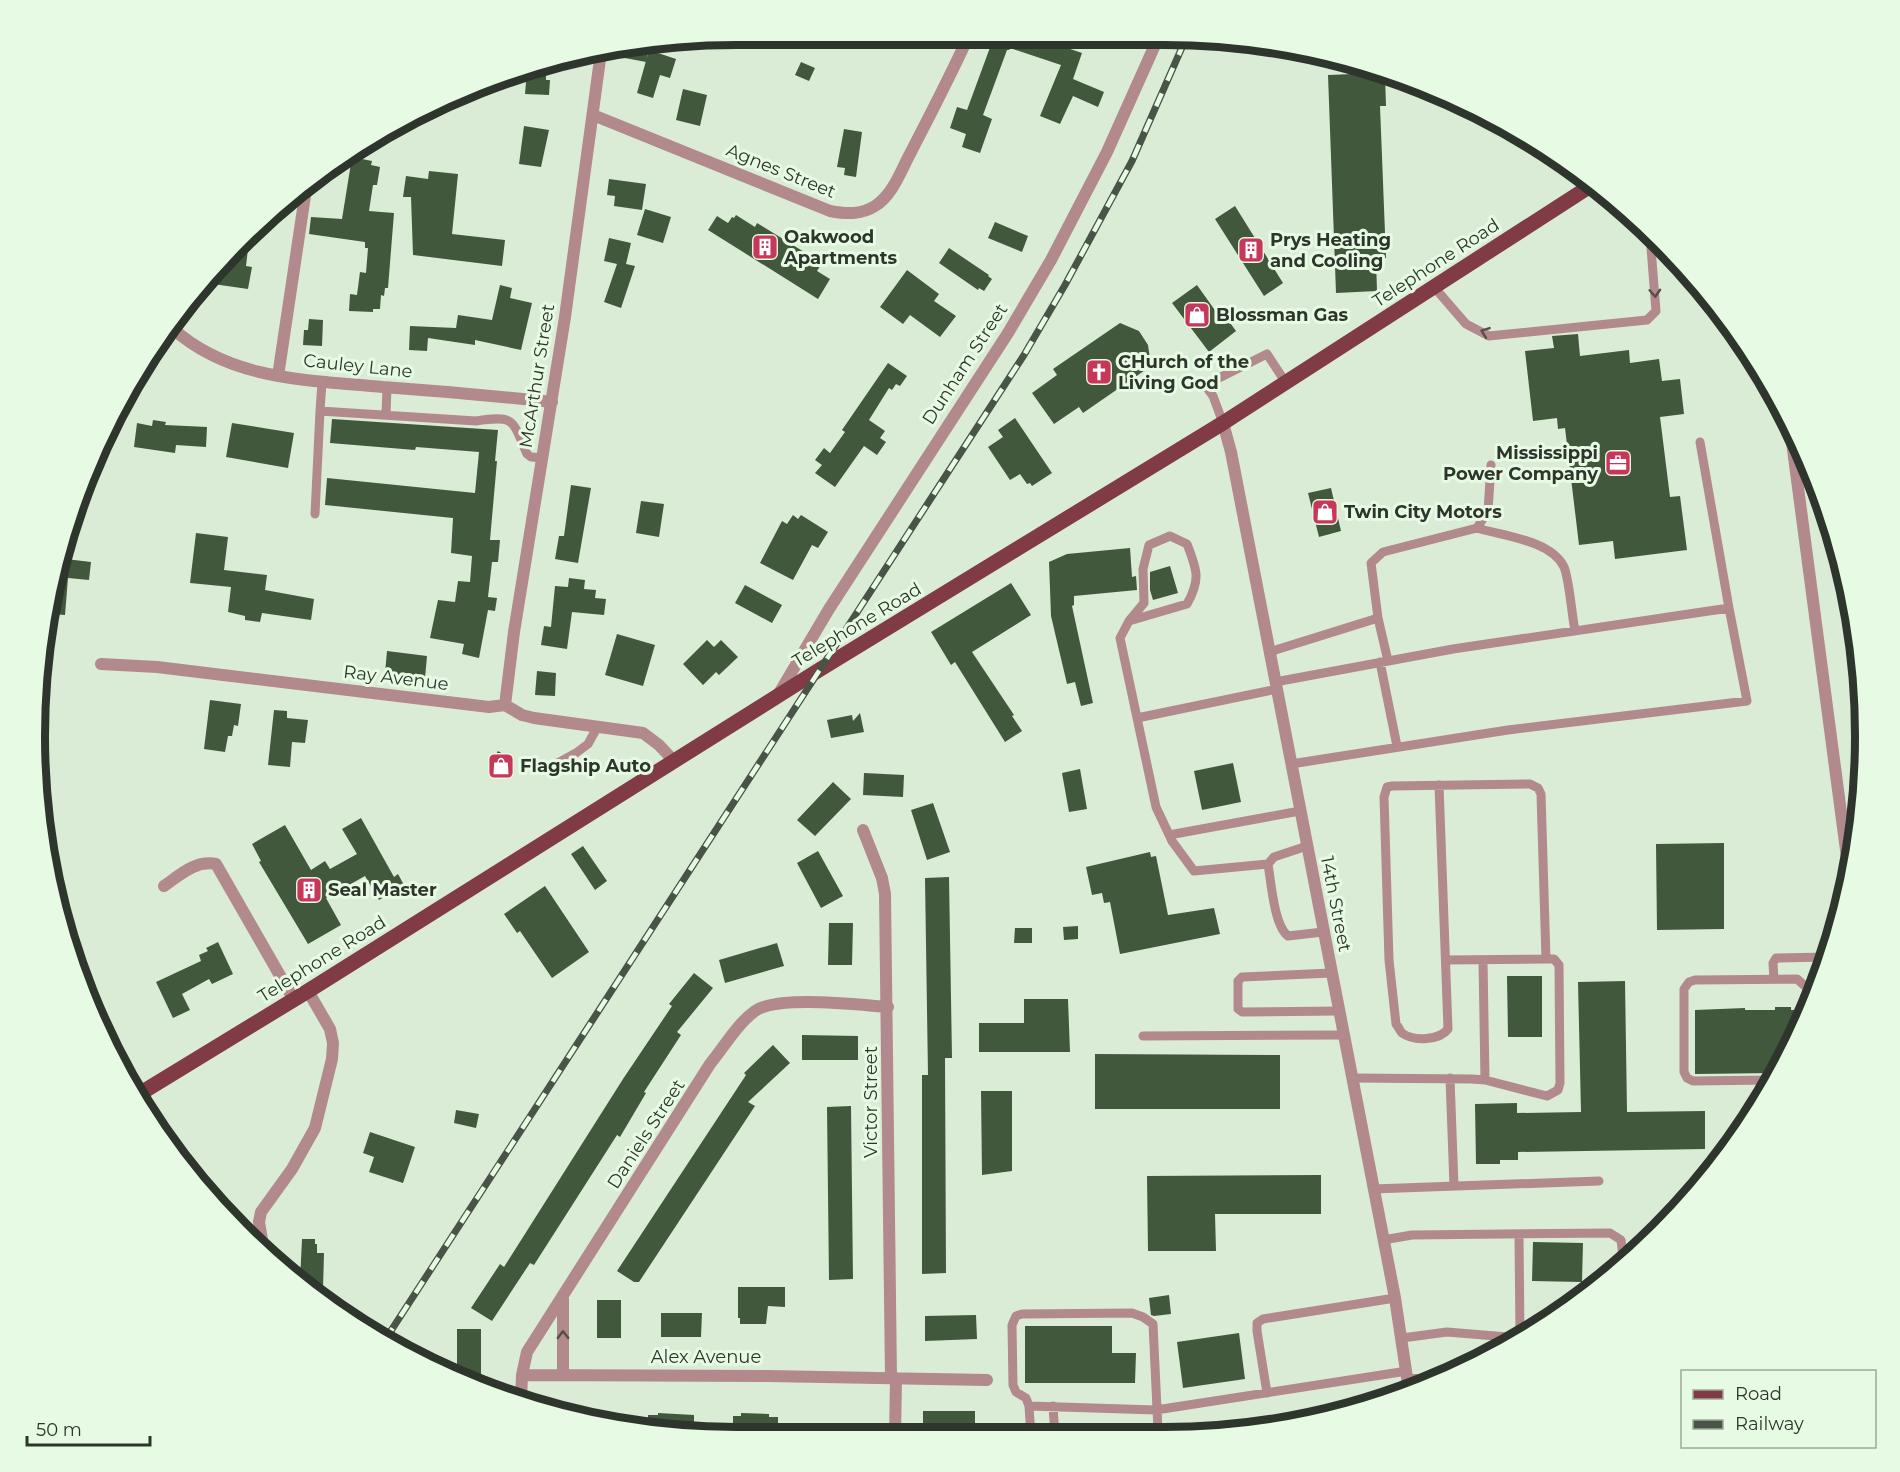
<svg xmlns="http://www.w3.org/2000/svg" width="1900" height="1472" viewBox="0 0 1900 1472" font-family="Montserrat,sans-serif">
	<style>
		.building { fill: #42583c }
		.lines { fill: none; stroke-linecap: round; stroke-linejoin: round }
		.service { stroke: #b2898d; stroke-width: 9 }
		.minor { stroke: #b2898d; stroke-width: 12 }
		.tertiary { stroke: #b2898d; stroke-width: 12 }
		.primary { stroke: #803b46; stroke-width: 15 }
		.rail-casing { stroke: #4a5348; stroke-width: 7 }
		.rail { stroke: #e7fae3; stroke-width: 4.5; stroke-dasharray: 14; stroke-linecap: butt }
		.oneway { stroke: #564e49 }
		.labels { text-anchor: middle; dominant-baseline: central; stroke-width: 6; stroke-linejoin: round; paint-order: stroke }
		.street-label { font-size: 18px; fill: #2e352c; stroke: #e7fae3 }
		.poi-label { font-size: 18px; font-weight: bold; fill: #2e352c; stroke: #e7fae3; text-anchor: start }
		.rim { fill: none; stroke: #2e352c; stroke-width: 8 }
	</style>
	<rect width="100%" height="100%" fill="#daecd6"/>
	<path class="building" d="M980 35H1029L1082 53 1073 79 1104 92 1098 107 1073 96 1060 124 1040 116 1061 65 1010 48 1009 50H1007L983 115 992 119 980 153 962 147 966 134 950 128 957 107 967 110 992 42 979 38Z
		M649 46 646 62 609 55V51Z
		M649 50 676 59 670 78 660 75 653 98 637 93Z
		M801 62 815 68 809 81 795 75Z
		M535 66 546 67V80H550L549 95 525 94 527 70Z
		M1378 73V76L1385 75 1386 106H1380L1386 258 1376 259 1377 291 1336 293 1328 75Z
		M683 89 707 95 700 126 676 120Z
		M524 126 549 130 541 167 519 164Z
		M844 129 862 132 856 177 844 175 845 168 837 167Z
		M352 157 372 161 371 165 380 167 377 185H373L369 211 394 213 388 288H385L384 296 381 295 380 309H373V312L349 311 350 294 357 295 360 272 366 273 368 248H365V242L309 234 311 217 342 219Z
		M429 171 458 174 452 234 505 240 502 266 413 255 411 197H403L406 176 428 179Z
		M609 179 646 184 642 210 614 206 615 196 607 195Z
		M1235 206 1283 283 1264 296 1215 219Z
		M645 209 671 217 663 243 637 235Z
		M736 215 755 227 757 223 822 263 817 271 830 279 818 299 708 230 717 216 728 223 732 217 734 218Z
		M995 222 1028 236 1022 252 988 238Z
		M250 232 246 266 252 267 248 289 213 284 215 272 240 240Z
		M609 238 631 243 626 264 635 266 621 308 604 302 617 264 604 261Z
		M949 248 989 275 988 276 992 279 984 291 979 288 978 290 939 263Z
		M907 270 939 294 934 301 956 316 940 337 910 315 903 324 880 307Z
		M500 285 512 288 510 298 532 303 521 350 475 340V345L428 338 427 351 409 350 410 326 456 328 458 315 492 320Z
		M1197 285 1224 323 1228 320 1236 331 1209 352 1172 303Z
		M309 319 323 320 322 346 303 345 304 330H308Z
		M1120 323 1139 331 1148 345 1151 366 1083 413 1079 407 1054 424 1032 393 1057 375 1053 369Z
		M1578 334 1580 356 1629 350 1630 363 1659 359 1662 381 1680 379 1684 414 1660 417 1670 497 1680 496 1687 550 1615 559 1613 541 1579 545 1565 428 1558 429 1557 418 1533 421 1525 351 1554 348 1552 336Z
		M888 363 907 376 900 386 896 384 892 390 889 388 869 420 885 431 880 438 886 442 877 455 864 446 835 487 815 473 822 465 815 460 824 448 830 453 845 432 842 430Z
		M1015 418 1052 473 1032 486 1030 483 1027 484 1020 474 1010 480 988 447 1003 437 998 430Z
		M332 419 498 430 495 461H497L490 540H500L498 562H492L488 597 497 598 495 611 488 610 479 658 462 654 464 644 430 638 438 600 455 602 458 581 470 582 472 556 451 553 453 518 325 505 327 478 475 493 479 452 416 447 415 450 330 443Z
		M153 420 166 422 165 425 207 427 206 447 176 445 175 453 134 447 137 423 152 426Z
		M232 423 294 433 288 468 226 457Z
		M571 485 591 488 578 563 555 559 559 536H564Z
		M1331 488 1341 531 1319 537 1308 493Z
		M641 501 664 504 659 537 636 533Z
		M793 515 798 519 801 515 828 532 818 548 812 545 793 580 760 563 782 521 787 524Z
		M196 533 228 537 224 570 267 575 265 590 314 599 311 620 262 613 260 622 245 620V616L228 612 231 587 190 583Z
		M1130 548 1132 577 1136 576 1137 590 1074 596V605L1072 606 1093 703 1081 706 1075 682 1067 684 1051 616 1049 562 1067 554Z
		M66 559 91 562 89 580 68 578 65 615 51 614 55 576 65 577Z
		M1170 566 1178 593 1153 600 1150 590V572Z
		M569 578 585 580 584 589 596 590 595 598 606 599 604 615 572 612 567 649 541 645 544 626 551 627 555 586 568 587Z
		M1011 583 1031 615 972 652 1014 715 1012 716 1022 731 1005 742 955 662 951 665 931 632Z
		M745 585 782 605 772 623 735 603Z
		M617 634 655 645 643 686 605 675Z
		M707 640 714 647 721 640 738 657 719 675 716 672 703 685 683 664Z
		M387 651 427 656 425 678 385 673Z
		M537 671 556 673 555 696 535 695Z
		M210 700 241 704 238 726 234 725 232 736H228L225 752 204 749Z
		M274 710 287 711V718L308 720 305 743 292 742 290 767 268 765Z
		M860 713 864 732 831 738 827 720 852 715 853 721Z
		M498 751 513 760 505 773 490 764Z
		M1233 763 1241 802 1202 810 1194 771Z
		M1080 769 1087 809 1069 812 1062 773Z
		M864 773 904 775 903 797 863 795Z
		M833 782 851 799 815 836 797 820Z
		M933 803 950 852 927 860 911 810Z
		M361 818 394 877 398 874 404 885 379 900 365 876 326 898 341 925 308 944 259 862 261 861 252 844 285 825 311 870 325 861 330 869 357 854 342 829Z
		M1724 843V929L1657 930 1656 844Z
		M583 846 607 881 595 890 571 854Z
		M818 851 843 896 821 908 797 863Z
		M1150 852 1151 857 1156 856 1168 915 1214 908 1220 934 1120 954 1110 902 1104 903 1102 893 1092 895 1086 867Z
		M949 877 952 1058H945L946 1273 922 1274V1075H928L925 878Z
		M545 886 589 952 552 978 520 931 517 933 504 914Z
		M829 923H853L852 965H828Z
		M1078 926V939L1064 940 1063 927Z
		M1015 928H1032V943H1014Z
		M218 942 233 974 212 984 209 979 182 994 190 1010 173 1018 156 982 201 961 199 955 208 951 206 948Z
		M777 943 784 966 725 983 719 960Z
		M694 973 713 988 677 1032 681 1035 644 1092 646 1093 620 1137 617 1135 534 1265 530 1263 492 1321 471 1308 500 1264 504 1267 623 1079 672 1006 669 1004Z
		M1507 976H1542V1037H1508Z
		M1625 981 1627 1112 1705 1111V1149L1518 1152V1160H1500V1164H1476L1475 1104 1517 1103V1113L1581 1112 1578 982Z
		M1024 999H1068L1070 1052H979V1023H1024Z
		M1775 1007H1791V1010H1804V1018L1793 1046 1776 1073 1695 1074V1010L1745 1008V1010H1775Z
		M802 1035 858 1036V1060H802Z
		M773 1045 790 1063 748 1102 755 1106 639 1282H634L617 1271 746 1075 744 1073Z
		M1095 1054 1280 1055V1109H1095Z
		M981 1091H1012V1171L982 1175Z
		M851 1106 853 1279 829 1280 827 1107Z
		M456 1110 479 1114 476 1128 454 1123Z
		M370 1132 415 1147 403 1183 369 1172 374 1157 363 1153Z
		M1321 1175V1214H1215L1216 1251H1148L1147 1176Z
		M302 1239H315V1244H317V1253H324L323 1289 309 1288 300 1281Z
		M1533 1242 1583 1243 1582 1282 1532 1281Z
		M738 1287H785V1307L768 1306 766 1324H740V1318H738Z
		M1169 1295 1171 1314 1154 1316 1151 1315 1149 1298Z
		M597 1300H621V1338H597Z
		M661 1313H702L701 1337H661Z
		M976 1315 977 1339 925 1341V1316Z
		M1025 1326H1112V1353H1136L1135 1383H1025Z
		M457 1329H481V1388L457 1378Z
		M1239 1333 1245 1379 1183 1388 1177 1342Z
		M923 1411H975V1435L923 1436Z
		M658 1413 694 1415V1433L648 1429V1415H658Z
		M741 1413 769 1414V1417H778V1437H733V1416H741Z"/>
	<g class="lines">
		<path class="service" d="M1434 287 1466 324 1489 336 1647 320 1656 311 1650 235
			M322 382 320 411 476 421C516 415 512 420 527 454L531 457 543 458
			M386 415 387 387
			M1223 423 1213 396 1205 385 1267 354 1286 383
			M1700 442 1729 608
			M315 514 320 411
			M1477 528C1503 536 1551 540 1564 567 1569 578 1572 616 1575 631
			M1129 621 1144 603 1143 569 1149 545 1170 536 1187 544C1197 570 1201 579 1187 604L1129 621 1120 638 1156 807 1172 841 1194 871 1268 864
			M1269 652 1378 618
			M1388 661 1378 618 1371 563 1383 552 1477 528 1488 511 1491 465
			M1380 662 1397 746
			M1275 682 1453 649 1729 608 1747 701 1508 730 1291 764
			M1137 718 1277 689
			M545 770 576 753 588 744 598 726
			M1169 835 1300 811
			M1307 846 1274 857 1268 864C1271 881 1274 926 1288 936L1323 932
			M1446 960 1546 959
			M1483 960 1485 1080
			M1331 973 1242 977 1238 981V1009L1242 1012 1339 1011
			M1774 979 1773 963 1776 958 1827 957
			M1143 1036 1343 1035
			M1352 1078 1472 1079 1485 1080 1547 1096 1558 1090 1560 1083 1559 965 1554 959H1546L1541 794 1538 788 1530 784 1392 786 1387 787 1384 797 1389 960 1396 1024C1398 1026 1400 1031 1402 1033 1414 1042 1440 1040 1448 1029L1439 785
			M1450 1078 1454 1186
			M1772 1080 1693 1081 1687 1078 1684 1072V989L1689 982 1695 980 1797 979 1813 993
			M1373 1189 1599 1181
			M1383 1240 1412 1235 1610 1233 1621 1240 1624 1265
			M1402 1338 1447 1332 1520 1338 1519 1234
			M1267 1393 1257 1331V1323L1263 1319 1395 1298
			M1029 1406 1156 1410 1407 1371
			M1053 1406 1055 1436
			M1093 1436C1118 1434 1156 1425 1178 1436
			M1031 1437 1029 1406 1026 1398 1016 1392 1013 1385 1012 1325 1016 1316 1022 1314 1132 1313 1143 1317 1153 1324 1158 1430"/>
		<path class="minor" d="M593 115 830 211C846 214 861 215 875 206 893 195 901 170 911 152 931 113 951 75 969 35
			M172 328C231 381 309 380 383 387 439 391 496 396 552 402
			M278 376 306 189
			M1790 427 1849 873
			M101 664 157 667 489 707 505 705 522 715 534 718 643 733 659 745 674 761
			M778 695 829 609 1008 333 1051 260 1107 152 1159 36
			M505 705 514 632 565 317 601 52
			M863 830 882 878 885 894 891 1378
			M164 886C180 875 195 860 216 864L294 1000
			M268 1255 262 1240 259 1222 261 1212 292 1169 315 1128 332 1059 333 1043 330 1029 308 991
			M563 1295V1374
			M522 1375 768 1376 987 1380
			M1408 1380H1434
			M521 1400 522 1375 527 1352 710 1064C724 1047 737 1024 755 1011 778 995 859 1005 888 1007
			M895 1437 896 1378"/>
		<path class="tertiary" d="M1223 423 1231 452 1395 1298 1409 1391"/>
		<path class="primary" d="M136 1096 308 991 819 670 1223 423 1595 183"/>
		<defs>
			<path id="rail" d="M385 1340 1024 355 1065 285 1132 161 1187 36"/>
		</defs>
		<use href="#rail" class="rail-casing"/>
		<use href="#rail" class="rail"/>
	</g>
	<defs><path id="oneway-chevron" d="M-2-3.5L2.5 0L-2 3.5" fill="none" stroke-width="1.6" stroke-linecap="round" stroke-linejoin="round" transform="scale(1.5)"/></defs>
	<g class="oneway">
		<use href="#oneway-chevron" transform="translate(1655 293) rotate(87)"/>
		<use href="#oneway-chevron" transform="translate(1485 332) rotate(-160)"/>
		<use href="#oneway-chevron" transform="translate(563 1335) rotate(-91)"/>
	</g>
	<defs>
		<symbol id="building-square" viewBox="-11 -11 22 22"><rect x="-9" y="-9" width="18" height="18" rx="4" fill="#c7375a" stroke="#e7fae3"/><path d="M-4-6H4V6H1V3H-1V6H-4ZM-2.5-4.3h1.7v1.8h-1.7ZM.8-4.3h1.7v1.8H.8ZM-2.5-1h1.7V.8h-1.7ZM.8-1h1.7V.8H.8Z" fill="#fff"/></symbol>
		<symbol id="shop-square" viewBox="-11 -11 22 22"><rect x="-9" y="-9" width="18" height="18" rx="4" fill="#c7375a" stroke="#e7fae3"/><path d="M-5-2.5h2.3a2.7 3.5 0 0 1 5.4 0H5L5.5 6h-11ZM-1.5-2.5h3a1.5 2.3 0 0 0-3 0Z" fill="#fff"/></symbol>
		<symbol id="church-square" viewBox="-11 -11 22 22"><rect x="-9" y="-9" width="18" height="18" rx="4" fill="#c7375a" stroke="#e7fae3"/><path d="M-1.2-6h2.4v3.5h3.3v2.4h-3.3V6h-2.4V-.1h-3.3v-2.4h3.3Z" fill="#fff"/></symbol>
		<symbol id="office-square" viewBox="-11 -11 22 22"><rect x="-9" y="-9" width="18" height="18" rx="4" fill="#c7375a" stroke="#e7fae3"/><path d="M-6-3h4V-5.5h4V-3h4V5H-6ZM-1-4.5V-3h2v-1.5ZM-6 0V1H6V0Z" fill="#fff"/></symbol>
	</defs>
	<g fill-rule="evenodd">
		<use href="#building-square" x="750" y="232" width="30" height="30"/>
		<use href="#building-square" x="1236" y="235" width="30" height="30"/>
		<use href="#shop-square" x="1182" y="300" width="30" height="30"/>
		<use href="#church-square" x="1084" y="357" width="30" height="30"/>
		<use href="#office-square" x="1603" y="448" width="30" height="30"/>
		<use href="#shop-square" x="1310" y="497" width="30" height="30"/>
		<use href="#shop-square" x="486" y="751" width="30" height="30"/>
		<use href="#building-square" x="294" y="875" width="30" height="30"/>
	</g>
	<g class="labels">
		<g class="street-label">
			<text transform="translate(781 171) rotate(22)">Agnes Street</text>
			<text transform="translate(1436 263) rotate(-33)">Telephone Road</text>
			<text transform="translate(965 364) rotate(-57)">Dunham Street</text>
			<text transform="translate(358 366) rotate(6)">Cauley Lane</text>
			<text transform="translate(537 376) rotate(-81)">McArthur Street</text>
			<text transform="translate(857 625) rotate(-31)">Telephone Road</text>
			<text transform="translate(396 678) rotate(7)">Ray Avenue</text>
			<text transform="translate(1336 904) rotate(79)">14th Street</text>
			<text transform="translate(322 959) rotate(-32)">Telephone Road</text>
			<text transform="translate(871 1102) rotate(-90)">Victor Street</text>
			<text transform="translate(646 1134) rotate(-57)">Daniels Street</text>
			<text x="706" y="1357">Alex Avenue</text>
		</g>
		<g class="poi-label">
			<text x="784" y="237">Oakwood<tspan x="784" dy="21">Apartments</tspan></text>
			<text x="1270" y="240">Prys Heating<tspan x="1270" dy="21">and Cooling</tspan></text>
			<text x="1216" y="315">Blossman Gas</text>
			<text x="1118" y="362">CHurch of the<tspan x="1118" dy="21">Living God</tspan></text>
			<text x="1598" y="453" text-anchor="end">Mississippi<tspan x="1598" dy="21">Power Company</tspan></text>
			<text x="1344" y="512">Twin City Motors</text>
			<text x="520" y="766">Flagship Auto</text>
			<text x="328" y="890">Seal Master</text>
		</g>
	</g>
	<path d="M0 0H1900V1472H0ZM736 45H1164A691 691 0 0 1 1855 736V736A691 691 0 0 1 1164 1427H736A691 691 0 0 1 45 736V736A691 691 0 0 1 736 45Z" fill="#e7fae3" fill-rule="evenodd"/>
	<path class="rim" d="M736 45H1164A691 691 0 0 1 1855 736V736A691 691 0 0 1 1164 1427H736A691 691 0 0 1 45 736V736A691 691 0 0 1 736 45Z"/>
	<rect x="1681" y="1370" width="195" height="78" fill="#e7fae3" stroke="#9dab9a" stroke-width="1.5"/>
	<rect x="1693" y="1390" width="30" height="9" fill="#803b46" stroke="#9dab9a" stroke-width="1.5"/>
	<text x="1735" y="1400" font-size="18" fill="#2e352c">Road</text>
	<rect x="1693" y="1420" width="30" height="9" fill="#4a5348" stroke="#9dab9a" stroke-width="1.5"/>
	<text x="1735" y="1430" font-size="18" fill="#2e352c">Railway</text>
	<path d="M27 1436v9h123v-9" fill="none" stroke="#2e352c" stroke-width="3"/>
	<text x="36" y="1436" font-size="18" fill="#2e352c" stroke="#e7fae3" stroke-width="4.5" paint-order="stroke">50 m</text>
</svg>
